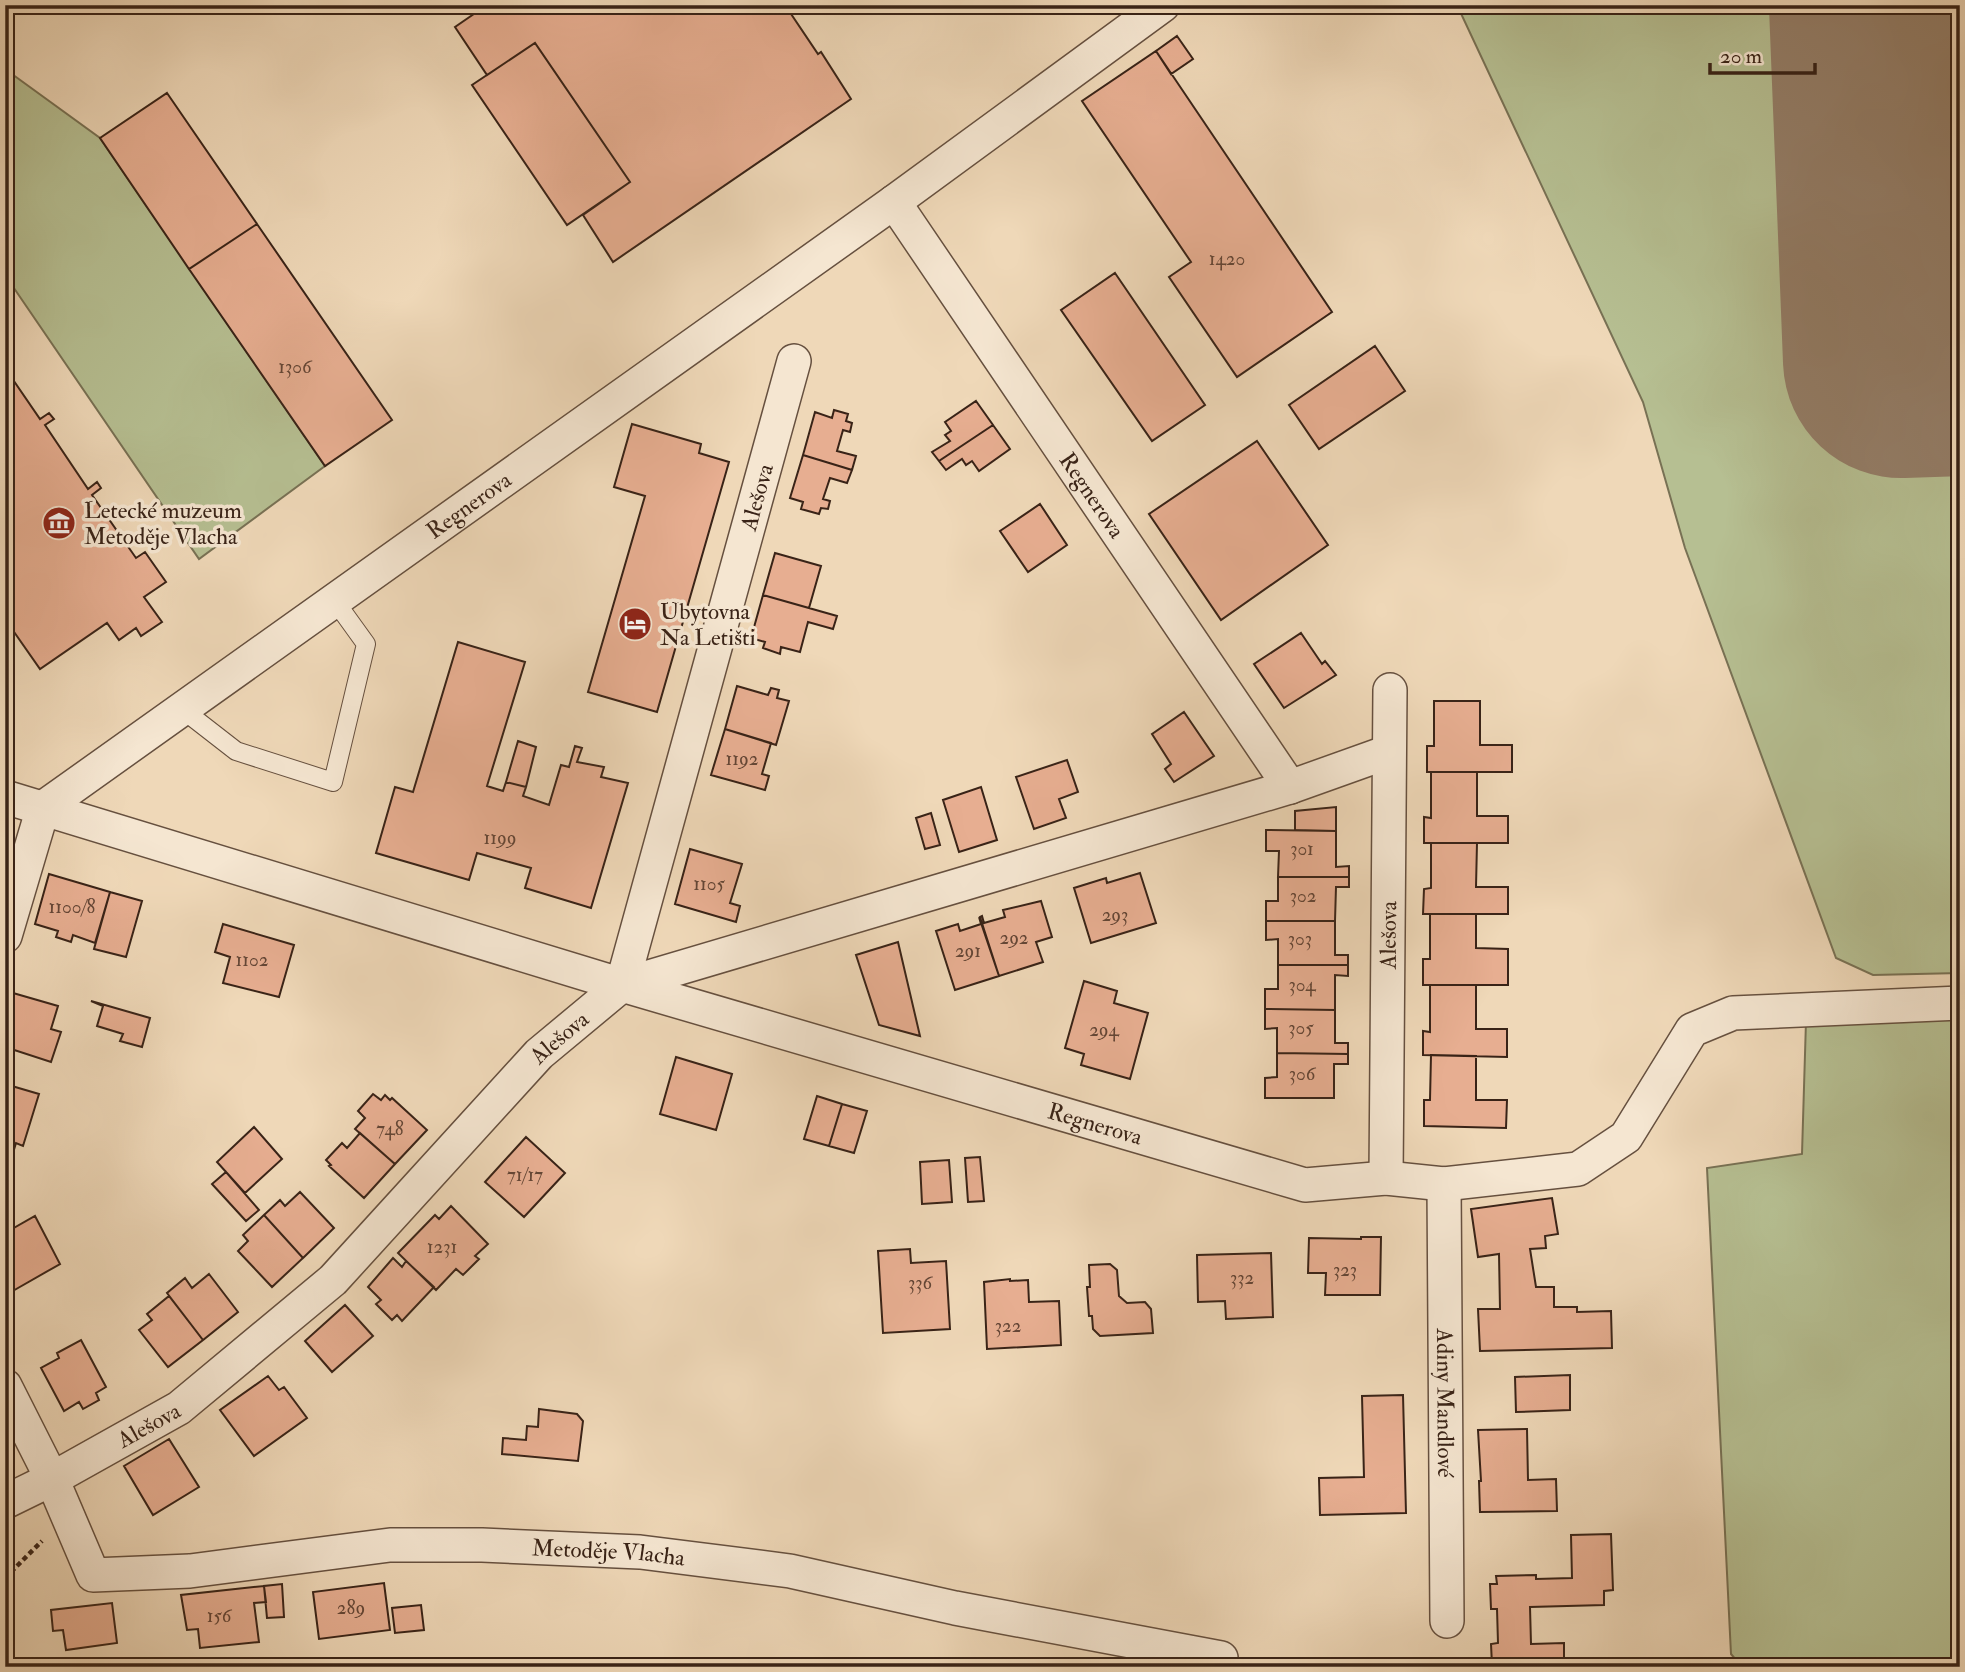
<svg xmlns="http://www.w3.org/2000/svg" width="1965" height="1672" viewBox="0 0 1965 1672" font-family="'IM FELL Double Pica',serif">
	<style>
		.green { fill: #b6bf92; stroke: #787154; stroke-width: 2 }
		.lines { fill: none; stroke-linecap: round; stroke-linejoin: round }
		.runway { stroke: #947e68; stroke-width: 236 }
		.building { fill: #e7ae91; stroke: #392317; stroke-width: 2 }
		.lane-casing { stroke: #66503f; stroke-width: 20 }
		.street-casing { stroke: #66503f; stroke-width: 36 }
		.path { stroke: #392317; stroke-width: 4.5; stroke-dasharray: 5 3.5; stroke-linecap: butt }
		.lane { stroke: #f5e6d1; stroke-width: 18 }
		.street { stroke: #f5e6d1; stroke-width: 33 }
		.labels { text-anchor: middle; dominant-baseline: central; stroke-width: 7; stroke-linejoin: round; paint-order: stroke }
		.number-label { font-size: 19px; fill: #644636 }
		.street-label { font-size: 23px; fill: #392317; stroke: #f5e6d1 }
		.poi-label { font-size: 23px; fill: #392317; stroke: #f5e6d1; text-anchor: start }
	</style>
	<rect width="100%" height="100%" fill="#efd8b8"/>
	<filter id="stains"><feTurbulence type="fractalNoise" baseFrequency=".00286" numOctaves="4"/><feColorMatrix values="0 0 0 0 .2 0 0 0 0 .09 0 0 0 0 .02 0 0 0 .5 -.17"/></filter>
	<radialGradient id="worn" r=".72"><stop offset=".6" stop-color="#630" stop-opacity="0"/><stop offset="1" stop-color="#630" stop-opacity=".3"/></radialGradient>
	<path class="green" d="M1457 5H1960V973L1873 975 1836 958 1685 548 1643 402Z
		M5 69 100 138 325 466 199 559 5 275Z
		M1960 1016V1667H1742L1731 1654 1707 1168 1802 1154 1806 1021Z"/>
	<g class="lines">
		<path class="runway" d="M1887 5 1901 360 1960 358"/>
	</g>
	<path class="building" d="M487 5H785L818 54 821 52 851 99 613 262 583 215 630 182 535 43 487 75 455 27Z
		M1177 36 1193 59 1171 74 1156 51Z
		M535 43 630 182 567 225 472 85Z
		M1156 51 1332 312 1237 377 1169 277 1191 262 1082 101Z
		M167 93 257 224 189 269 100 138Z
		M257 224 392 420 325 466 189 269Z
		M1115 273 1205 405 1152 441 1061 310Z
		M1375 346 1405 391 1319 449 1289 405Z
		M5 368 40 419 49 413 54 419 45 425 88 489 97 482 101 488 92 495 136 558 145 552 166 582 144 597 162 622 141 636 136 628 119 640 107 623 40 669 5 619Z
		M976 401 993 425 939 461 932 452 950 441 945 435 951 431 945 422Z
		M834 410 848 414 846 421 852 423 850 432 843 430 837 451 856 456 852 470 803 455 815 412 832 418Z
		M632 424 701 444 699 453 729 462 657 712 588 692 645 496 614 487Z
		M993 425 1010 449 979 471 972 461 966 465 962 459 946 470 939 461Z
		M1257 441 1328 545 1221 620 1149 514Z
		M803 455 852 470 847 483 830 478 823 499 830 501 828 509 821 508 819 514 801 509 803 502 790 498Z
		M1040 504 1067 545 1028 572 1000 531Z
		M775 553 821 566 809 608 763 595Z
		M763 595 837 616 833 629 808 622 800 652 781 647 780 654 763 648 765 642 751 638Z
		M1301 633 1322 664 1325 661 1336 675 1284 708 1254 664Z
		M458 642 525 662 487 786 503 791 506 782 526 787 523 796 549 805 561 765 569 767 575 746 582 748 577 762 604 767 601 777 628 783 591 908 525 888 531 868 477 853 469 880 376 853 395 787 413 792Z
		M737 686 768 695 771 688 779 690 777 698 789 701 776 745 725 729Z
		M1434 701H1480V745H1512V772H1427V746H1434Z
		M1184 712 1214 756 1174 782 1165 769 1171 764 1152 734Z
		M725 729 771 743 762 774 769 776 765 790 711 775Z
		M518 741 536 747 526 787 506 782Z
		M1067 760 1078 792 1059 799 1066 818 1034 829 1016 777Z
		M1431 772H1477V816H1508V843H1424V817L1431 818Z
		M981 787 997 840 959 852 943 800Z
		M1336 807V831L1295 830V811Z
		M931 813 940 845 925 849 916 818Z
		M1266 830 1336 831V867L1349 866V877H1278L1279 851H1266Z
		M1431 843H1477L1476 887H1508V914H1423L1424 889 1431 888Z
		M690 849 742 864 730 903 740 906 736 922 675 904Z
		M1140 873 1156 923 1091 943 1074 888 1106 878 1107 883Z
		M49 874 110 892 95 943 73 935 71 942 56 937 58 931 35 924Z
		M1278 877H1349V887H1336L1335 921H1266V901H1278Z
		M110 892 142 901 126 957 94 949Z
		M1041 901 1052 937 1036 942 1043 962 999 976 980 917 982 916 984 923 1005 917 1003 910Z
		M1430 914H1476V948L1508 949V985H1423V959H1430Z
		M979 917 999 976 955 990 936 931 958 924 960 931 981 924Z
		M1266 921H1335V955H1348V965H1278V939L1266 940Z
		M223 924 294 945 279 997 223 983 230 957 215 952Z
		M898 942 920 1036 879 1025 856 955Z
		M1278 965H1348V976L1335 975V1010L1265 1009V989H1278Z
		M1084 981 1117 991 1114 1003 1148 1013 1130 1079 1081 1065 1084 1054 1065 1048Z
		M1430 985H1476V1029H1507V1057L1423 1055V1031L1430 1032Z
		M13 993 58 1006 51 1029 61 1032 51 1062 5 1047V1019Z
		M91 1001 150 1018 142 1047 120 1041 123 1034 97 1026 103 1006Z
		M1265 1009 1335 1010V1043H1348V1054L1277 1053V1028L1265 1029Z
		M1277 1053 1348 1054V1064H1334V1098H1265V1078L1277 1077Z
		M1431 1055 1476 1056V1100H1507L1506 1128 1424 1126V1100H1430Z
		M676 1057 732 1074 716 1130 660 1114Z
		M5 1084 39 1094 23 1146 16 1143 13 1153 5 1150Z
		M373 1094 381 1100 385 1095 390 1100 392 1098 427 1130 395 1164 355 1129 365 1118 358 1111Z
		M817 1096 842 1104 829 1146 804 1139Z
		M842 1104 867 1111 854 1153 829 1146Z
		M254 1127 282 1159 245 1193 217 1162Z
		M360 1133 395 1164 364 1198 329 1166 331 1165 326 1160 342 1143 347 1148Z
		M526 1137 565 1173 524 1217 485 1182Z
		M980 1157 984 1201 968 1202 965 1158Z
		M949 1160 952 1202 922 1204 920 1162Z
		M226 1172 259 1210 246 1221 212 1184Z
		M300 1192 334 1228 303 1258 264 1215 280 1200 285 1206Z
		M1552 1198 1558 1234 1545 1236 1546 1248 1530 1249 1536 1287H1554V1307H1577V1312L1611 1311 1612 1348 1480 1351 1478 1309H1500L1499 1254 1478 1257 1471 1209Z
		M451 1206 488 1244 475 1256 479 1259 463 1275 456 1269 436 1290 398 1253 435 1215 439 1219Z
		M264 1215 303 1258 272 1287 238 1251 248 1241 243 1235Z
		M35 1216 60 1264 11 1292 5 1282V1233Z
		M1361 1237H1381L1380 1295H1325L1326 1273H1308L1309 1238 1361 1239Z
		M910 1249 911 1263 946 1261 950 1329 883 1333 878 1251Z
		M1271 1253 1273 1317 1226 1319 1225 1301 1198 1302 1197 1255Z
		M393 1258 402 1267 406 1261 434 1287 402 1321 397 1315 392 1320 376 1304 381 1300 368 1287Z
		M1110 1264 1117 1270 1119 1296 1127 1303 1145 1302 1151 1309 1153 1333 1100 1336 1093 1329 1092 1316H1089L1087 1287H1090L1089 1265Z
		M209 1274 238 1312 203 1340 167 1293 185 1278 192 1288Z
		M1010 1279V1281L1028 1280 1029 1302 1059 1301 1061 1345 987 1349 984 1282Z
		M169 1296 203 1340 168 1367 139 1330 152 1320 147 1314Z
		M345 1305 373 1336 332 1372 305 1341Z
		M81 1340 106 1387 96 1393 99 1400 83 1409 79 1402 64 1411 41 1368 59 1358 57 1353Z
		M1570 1375V1410L1516 1412 1515 1377Z
		M268 1376 279 1390 284 1387 307 1418 254 1456 220 1410Z
		M1403 1395 1406 1513 1320 1515 1319 1478 1364 1477 1362 1396Z
		M539 1409 577 1414 583 1421 578 1461 502 1454 503 1438 526 1440 527 1426 538 1427Z
		M1527 1429 1528 1480 1556 1479 1557 1511 1480 1512 1479 1481H1481L1478 1430Z
		M169 1439 199 1487 153 1515 124 1466Z
		M1611 1534 1613 1590 1604 1591V1605L1530 1607 1531 1644 1564 1643V1667L1492 1665 1491 1644 1498 1643 1497 1609H1491L1490 1584H1497L1496 1576 1536 1575V1579L1572 1578 1571 1535Z
		M384 1583 390 1630 319 1639 313 1592Z
		M282 1584 284 1617 267 1618 264 1586Z
		M264 1586 266 1602 254 1603 259 1642 200 1648 198 1629 187 1630 181 1595Z
		M112 1603 117 1643 66 1650 63 1630 53 1631 51 1610Z
		M421 1605 424 1630 395 1633 392 1608Z"/>
	<g class="lines">
		<defs>
			<path id="lane" d="M182 709 236 751 333 782 366 644 335 601"/>
			<g id="street">
				<path id="s1" d="M894 202 1290 787"/>
				<path id="s2" d="M5 797 622 985 1305 1185 1386 1178 1444 1184 1578 1169 1626 1137 1692 1030 1733 1013 1960 1003"/>
				<path id="s3" d="M5 936 43 808 894 202 1163 5"/>
				<path d="M622 985 1290 787 1388 752"/>
				<path id="s4" d="M1386 1178 1390 690"/>
				<path id="s5" d="M1444 1184 1447 1621"/>
				<path id="s6" d="M5 1386 52 1479 93 1575 190 1571 390 1545H482L640 1552 790 1571 955 1608 1221 1658"/>
				<path id="s7" d="M5 1502 52 1479 179 1408 333 1280 539 1054 622 985 794 361"/>
			</g>
		</defs>
		<use href="#lane" class="lane-casing"/>
		<use href="#street" class="street-casing"/>
		<path class="path" d="M5 1578 42 1541"/>
		<use href="#lane" class="lane"/>
		<use href="#street" class="street"/>
	</g>
	<defs>
		<symbol id="museum-disc" viewBox="-11 -11 22 22"><circle r="9.5" fill="#8f2418" stroke="#f5e6d1"/><path d="M0-6L6-3V-2H-6V-3ZM-5-1h2V3h-2ZM-1-1h2V3h-2ZM3-1h2V3H3ZM-6 4H6V6H-6Z" fill="#fff"/></symbol>
		<symbol id="hotel-disc" viewBox="-11 -11 22 22"><circle r="9.5" fill="#8f2418" stroke="#f5e6d1"/><path d="M-6-4.5h1.5V1H6V5H4.5V3h-9V5H-6ZM-4 0a1.8 1.8 0 1 1 3.6 0ZM.5 0V-2.5h3Q6-2.5 6 0Z" fill="#fff"/></symbol>
	</defs>
	<g fill-rule="evenodd">
		<use href="#museum-disc" x="40" y="504" width="38" height="38"/>
		<use href="#hotel-disc" x="616" y="605" width="38" height="38"/>
	</g>
	<g class="labels">
		<g class="number-label">
			<text x="1227" y="259">1420</text>
			<text x="295" y="367">1306</text>
			<text x="742" y="759">1192</text>
			<text x="500" y="838">1199</text>
			<text x="1302" y="849">301</text>
			<text x="709" y="884">1105</text>
			<text x="1303" y="896">302</text>
			<text x="72" y="907">1100/8</text>
			<text x="1115" y="915">293</text>
			<text x="1014" y="938">292</text>
			<text x="1300" y="939">303</text>
			<text x="968" y="951">291</text>
			<text x="252" y="960">1102</text>
			<text x="1302" y="985">304</text>
			<text x="1301" y="1028">305</text>
			<text x="1104" y="1030">294</text>
			<text x="1302" y="1074">306</text>
			<text x="390" y="1129">748</text>
			<text x="525" y="1175">71/17</text>
			<text x="442" y="1247">1231</text>
			<text x="1345" y="1270">323</text>
			<text x="1242" y="1278">332</text>
			<text x="920" y="1283">336</text>
			<text x="1008" y="1326">322</text>
			<text x="351" y="1608">289</text>
			<text x="219" y="1616">156</text>
		</g>
		<g class="street-label">
			<text stroke="none"><textPath href="#s1" startOffset="354">Regnerova</textPath></text>
			<text stroke="none"><textPath href="#s7" startOffset="1318">Alešova</textPath></text>
			<text stroke="none"><textPath href="#s3" startOffset="656">Regnerova</textPath></text>
			<text stroke="none"><textPath href="#s4" startOffset="243">Alešova</textPath></text>
			<text stroke="none"><textPath href="#s7" startOffset="730">Alešova</textPath></text>
			<text stroke="none"><textPath href="#s2" startOffset="1138">Regnerova</textPath></text>
			<text stroke="none"><textPath href="#s5" startOffset="219">Adiny Mandlové</textPath></text>
			<text stroke="none"><textPath href="#s7" startOffset="163">Alešova</textPath></text>
			<text stroke="none"><textPath href="#s6" startOffset="726">Metoděje Vlacha</textPath></text>
		</g>
		<g class="poi-label">
			<text x="84" y="510">Letecké muzeum<tspan x="84" dy="26">Metoděje Vlacha</tspan></text>
			<text x="660" y="611">Ubytovna<tspan x="660" dy="26">Na Letišti</tspan></text>
		</g>
	</g>
	<rect width="1965" height="1672" fill="none" stroke="#efd8b8" stroke-width="28"/>
	<rect x="7" y="7" width="1951" height="1658" fill="none" stroke="#392317" stroke-width="3.5"/>
	<rect x="14" y="14" width="1937" height="1644" fill="none" stroke="#392317" stroke-width="2"/>
	<path d="M1710 63v10h105v-10" fill="none" stroke="#392317" stroke-width="3.5"/>
	<text x="1720" y="63" font-size="21" fill="#392317" stroke="#f5e6d1" stroke-width="5" paint-order="stroke">20 m</text>
	<rect width="100%" height="100%" filter="url(#stains)"/>
	<rect width="100%" height="100%" fill="url(#worn)"/>
</svg>
